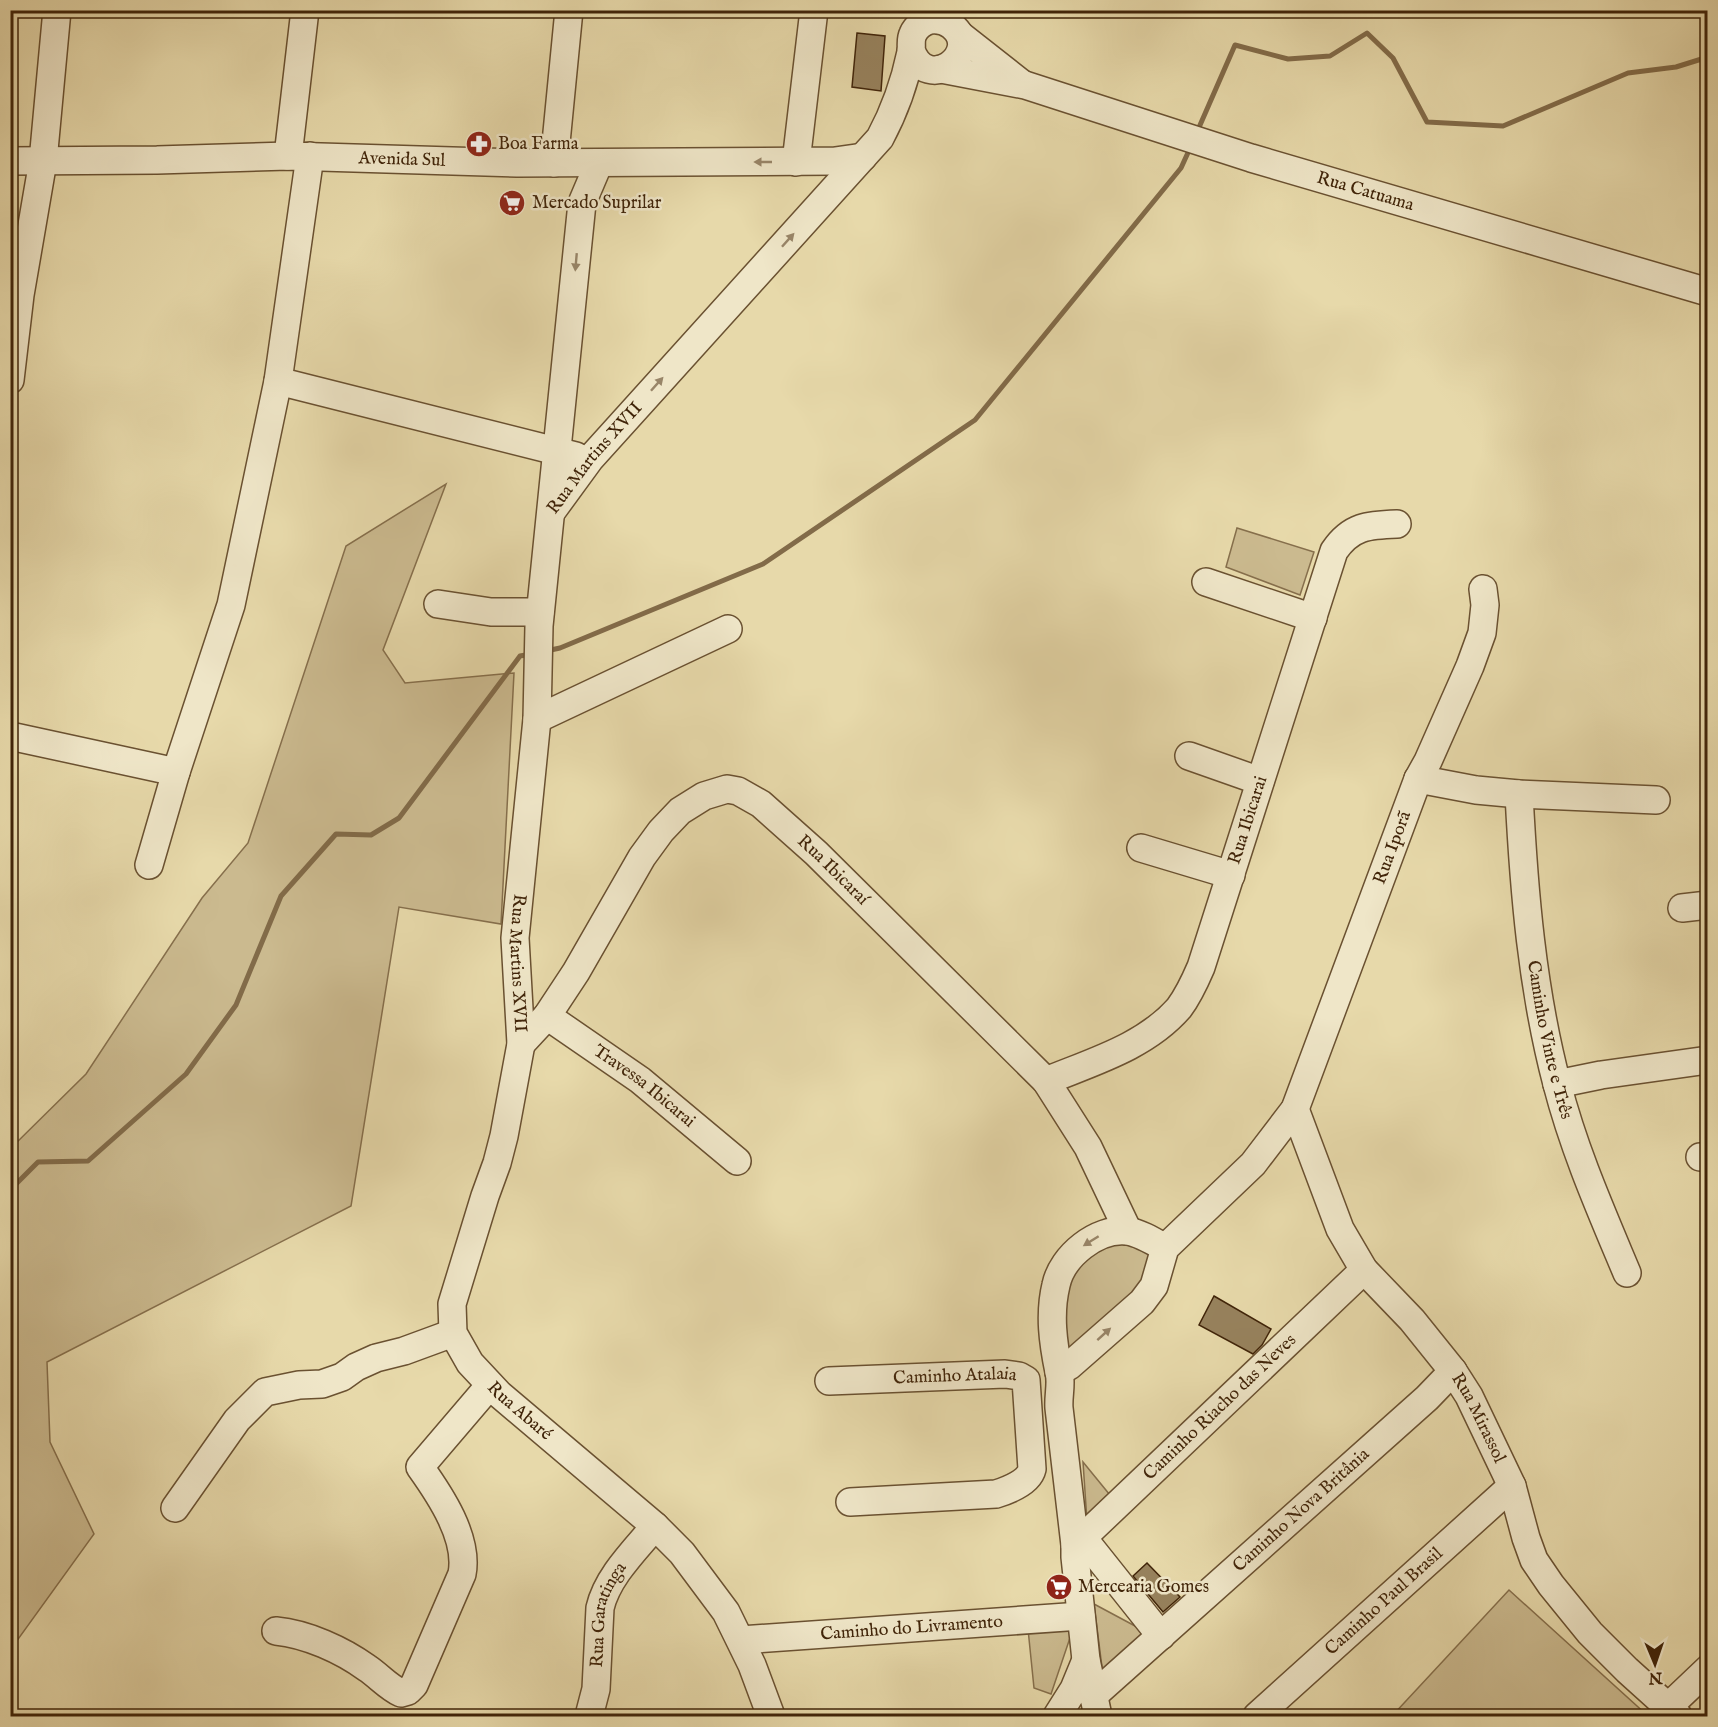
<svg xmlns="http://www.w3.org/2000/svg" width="1718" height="1727" viewBox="0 0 1718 1727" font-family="'IM FELL English',serif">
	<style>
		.green { fill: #cbba8f; stroke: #866f4c; stroke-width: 1.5 }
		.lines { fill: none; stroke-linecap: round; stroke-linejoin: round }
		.stream { stroke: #826b49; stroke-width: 5 }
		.building { fill: #97825d; stroke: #402409; stroke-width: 1.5 }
		.minor-casing { stroke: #6a5131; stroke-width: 30 }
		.minor { stroke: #efe6c8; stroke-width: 27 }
		.oneway { fill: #988568 }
		.labels { text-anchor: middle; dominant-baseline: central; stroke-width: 5; stroke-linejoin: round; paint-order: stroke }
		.poi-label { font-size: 18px; fill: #402409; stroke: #efe6c8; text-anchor: start }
		.street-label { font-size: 18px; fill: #402409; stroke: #efe6c8 }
	</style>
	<rect width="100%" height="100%" fill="#e7d9aa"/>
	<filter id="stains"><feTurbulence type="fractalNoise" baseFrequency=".00333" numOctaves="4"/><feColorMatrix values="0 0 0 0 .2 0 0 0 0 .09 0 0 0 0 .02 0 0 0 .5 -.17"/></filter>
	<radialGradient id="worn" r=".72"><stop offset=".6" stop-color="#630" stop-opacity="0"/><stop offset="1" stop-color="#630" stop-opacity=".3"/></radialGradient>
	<path class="green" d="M446 484 383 650 405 683 514 673 501 924 399 907 351 1206 47 1362 50 1442 94 1534 11 1649V1148L86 1074 202 898 248 843 346 546Z
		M1237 528 1314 552 1300 595 1226 567Z
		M1133 1224 1152 1241 1153 1285 1056 1377 1063 1274Z
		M1083 1462 1114 1500 1087 1521Z
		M1509 1590 1648 1716H1392Z
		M1094 1604 1150 1634 1103 1675Z
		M1028 1629H1073L1051 1694 1034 1688Z"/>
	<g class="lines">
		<path class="stream" d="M1197 132 1235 45 1288 59 1330 56 1367 33 1393 58 1427 122 1503 126 1628 73 1676 67 1708 57
			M546 651 560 648 763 564 975 420 1181 168 1191 146
			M10 1190 38 1162 88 1161 186 1074 236 1005 281 896 336 834 371 835 399 818 520 656 531 654"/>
	</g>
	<path class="building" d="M857 33 885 36 881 91 852 87Z
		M1214 1296 1271 1329 1262 1345 1253 1354 1199 1325Z
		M1147 1563 1180 1597 1163 1612 1133 1576Z"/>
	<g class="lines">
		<defs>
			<g id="minor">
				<path d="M960 35 1021 83"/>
				<path id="s1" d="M941 69 1025 85 1251 158 1708 292"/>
				<path d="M288 156 305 10"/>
				<path id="s2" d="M10 161 157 160 288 156 517 163 835 161 863 157"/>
				<path d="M796 162 814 10"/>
				<path d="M554 163 569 10"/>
				<path id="s3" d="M599 163 582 203 539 626 537 719 515 938 521 1044 504 1136 497 1163 485 1196 452 1304 453 1333 470 1363 499 1394 655 1526 682 1553 726 1612 752 1665 771 1716"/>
				<path d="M10 380 20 295 43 161 57 10"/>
				<path d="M278 381 576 456"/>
				<path id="s4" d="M552 511 590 459 880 138C894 112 905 81 911 52 912 46 910 40 913 34 916 27 923 22 930 20 938 19 946 21 952 26 984 52 927 96 911 50"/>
				<path d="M1206 582 1313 618"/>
				<path d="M438 604 491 612H540"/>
				<path d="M537 719 728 629"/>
				<path d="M10 736 176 772"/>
				<path d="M1189 756 1260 781"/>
				<path d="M1418 779 1476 790 1519 794 1656 800"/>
				<path id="s5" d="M1519 794C1524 892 1532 989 1557 1084 1574 1150 1601 1211 1627 1273"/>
				<path d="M1141 848 1231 875"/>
				<path d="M149 865 176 772 231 605 278 381 310 156"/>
				<path d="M1682 908 1708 905"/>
				<path id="s6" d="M547 1016 640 1080 737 1161"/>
				<path id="s7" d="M521 1044 547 1016 576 972 642 857 661 831 680 811 704 796 727 789 738 791 761 804 816 853 1046 1081 1088 1147 1128 1231"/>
				<path id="s8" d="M1046 1081C1092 1062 1145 1047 1179 1008 1188 996 1195 981 1201 967L1334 551C1351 526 1368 525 1397 524"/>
				<path d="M1557 1084 1601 1075 1708 1060"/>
				<path id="s9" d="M1295 1109 1340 1229 1364 1270 1412 1320 1453 1371 1469 1396 1512 1486 1526 1538 1534 1560 1551 1585 1590 1633 1627 1670 1678 1716"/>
				<path d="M1700 1157H1708"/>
				<path id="s10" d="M1059 1372 1069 1366 1142 1302 1154 1286 1165 1248 1253 1164 1295 1109 1418 779 1428 761 1470 666 1482 633 1485 605 1483 589"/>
				<path id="s11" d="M829 1381 1005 1374 1019 1376 1026 1380 1032 1469C1029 1482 1009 1490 996 1494L850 1502"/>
				<path d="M175 1508 237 1420 265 1392 299 1385 322 1384 342 1377 356 1367 376 1358 404 1351 453 1333"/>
				<path d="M1083 1538 1161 1636"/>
				<path id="s12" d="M1075 1545 1364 1270"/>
				<path d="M276 1631C307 1634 342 1650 367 1668 379 1676 388 1687 401 1693L408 1691 414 1685 462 1574C469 1538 440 1495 420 1467L490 1385"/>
				<path id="s13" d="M741 1640 1081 1616"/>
				<path id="s14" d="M1093 1696 1427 1398 1453 1371"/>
				<path d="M1668 1707 1708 1669"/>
				<path id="s15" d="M589 1716 596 1689 600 1608C607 1577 635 1550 655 1526"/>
				<path d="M1057 1716 1074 1689 1086 1660"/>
				<path d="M1098 1716 1086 1660 1075 1557V1545C1070 1499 1064 1454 1059 1408 1058 1396 1062 1383 1059 1372 1053 1343 1049 1314 1056 1285 1062 1256 1097 1228 1127 1231 1140 1233 1153 1241 1165 1248"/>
				<path id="s16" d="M1257 1716 1512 1486"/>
			</g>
		</defs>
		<use href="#minor" class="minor-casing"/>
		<use href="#minor" class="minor"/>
	</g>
	<defs><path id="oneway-solid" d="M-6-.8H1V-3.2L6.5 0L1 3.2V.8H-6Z" transform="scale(1.5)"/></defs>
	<g class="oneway">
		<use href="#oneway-solid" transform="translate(763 162) rotate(180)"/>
		<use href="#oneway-solid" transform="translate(788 240) rotate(-48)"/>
		<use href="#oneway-solid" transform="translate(576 262) rotate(95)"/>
		<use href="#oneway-solid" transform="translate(657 384) rotate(-48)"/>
		<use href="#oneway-solid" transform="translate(1091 1241) rotate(148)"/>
		<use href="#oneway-solid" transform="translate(1104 1334) rotate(-42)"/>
	</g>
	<defs>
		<symbol id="pharmacy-disc" viewBox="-11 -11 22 22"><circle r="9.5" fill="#8f2418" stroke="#efe6c8"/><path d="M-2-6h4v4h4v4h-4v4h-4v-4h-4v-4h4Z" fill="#fff"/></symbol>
		<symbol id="supermarket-disc" viewBox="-11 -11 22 22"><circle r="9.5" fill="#8f2418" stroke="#efe6c8"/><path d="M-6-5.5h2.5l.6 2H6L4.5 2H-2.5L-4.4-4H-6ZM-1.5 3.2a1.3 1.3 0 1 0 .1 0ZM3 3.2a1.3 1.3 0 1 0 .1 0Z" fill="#fff"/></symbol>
	</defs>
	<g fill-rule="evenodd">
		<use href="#pharmacy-disc" x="464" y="129" width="30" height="30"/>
		<use href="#supermarket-disc" x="497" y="188" width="30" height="30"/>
		<use href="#supermarket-disc" x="1044" y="1572" width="30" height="30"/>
	</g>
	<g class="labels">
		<g class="poi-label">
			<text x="498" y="144">Boa Farma</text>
			<text x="532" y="203">Mercado Suprilar</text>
			<text x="1078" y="1587">Mercearia Gomes</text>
		</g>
		<g class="street-label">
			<text stroke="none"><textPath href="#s2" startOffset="392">Avenida Sul</textPath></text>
			<text stroke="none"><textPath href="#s1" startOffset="442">Rua Catuama</textPath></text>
			<text stroke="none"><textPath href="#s4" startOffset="68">Rua Martins XVII</textPath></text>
			<text stroke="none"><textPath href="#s8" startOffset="354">Rua Ibicarai</textPath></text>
			<text stroke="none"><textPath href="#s10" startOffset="638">Rua Iporã</textPath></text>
			<text stroke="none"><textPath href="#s7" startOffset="471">Rua Ibicaraí</textPath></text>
			<text stroke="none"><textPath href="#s3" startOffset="807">Rua Martins XVII</textPath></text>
			<text stroke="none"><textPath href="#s5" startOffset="248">Caminho Vinte e Três</textPath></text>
			<text stroke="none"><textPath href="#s6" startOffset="120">Travessa Ibicarai</textPath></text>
			<text stroke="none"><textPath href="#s11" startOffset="126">Caminho Atalaia</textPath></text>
			<text stroke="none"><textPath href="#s12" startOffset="200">Caminho Riacho das Neves</textPath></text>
			<text stroke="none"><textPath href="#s3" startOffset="1290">Rua Abaré</textPath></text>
			<text stroke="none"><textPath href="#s9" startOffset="364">Rua Mirassol</textPath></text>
			<text stroke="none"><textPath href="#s14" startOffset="279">Caminho Nova Britânia</textPath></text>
			<text stroke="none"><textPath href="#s16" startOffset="171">Caminho Paul Brasil</textPath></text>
			<text stroke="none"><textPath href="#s15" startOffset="104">Rua Garatinga</textPath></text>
			<text stroke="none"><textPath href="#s13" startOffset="171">Caminho do Livramento</textPath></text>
		</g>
	</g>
	<rect width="1718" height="1727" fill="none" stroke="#e7d9aa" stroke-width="36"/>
	<rect x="12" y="12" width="1694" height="1703" fill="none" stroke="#402409" stroke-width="3"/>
	<rect x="18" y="18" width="1682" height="1691" fill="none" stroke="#402409" stroke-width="1.5"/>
	<g transform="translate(1655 1664) rotate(178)" stroke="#efe6c8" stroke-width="4.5" paint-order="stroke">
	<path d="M0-4.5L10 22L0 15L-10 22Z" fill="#402409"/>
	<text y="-9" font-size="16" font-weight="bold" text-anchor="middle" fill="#402409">N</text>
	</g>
	<rect width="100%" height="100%" filter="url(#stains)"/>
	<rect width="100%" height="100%" fill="url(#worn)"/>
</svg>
